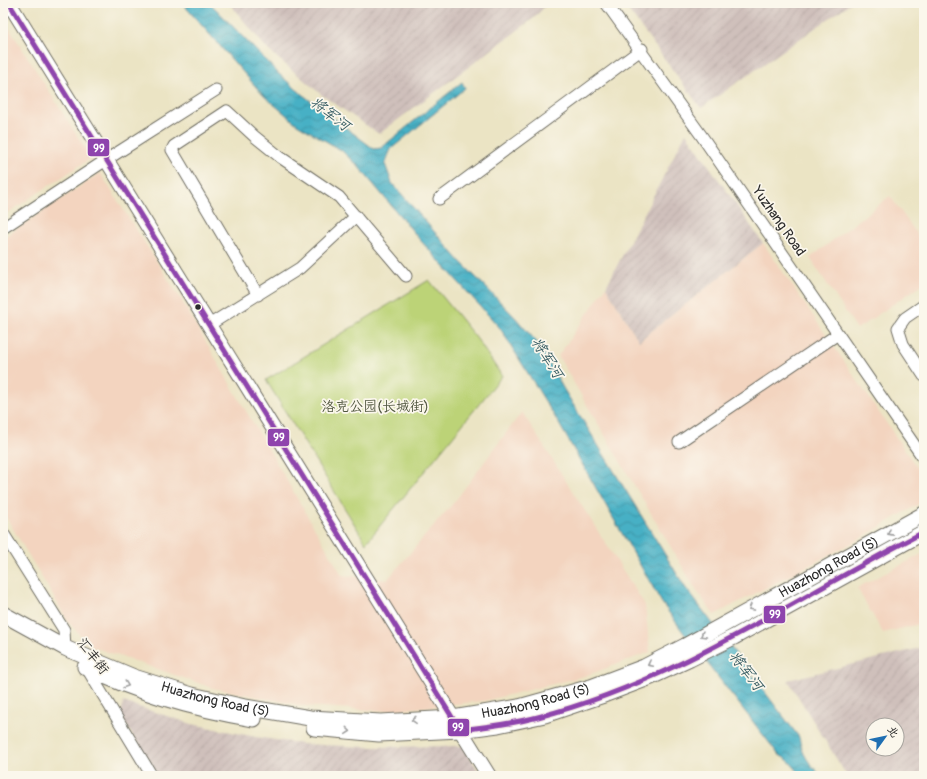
<svg xmlns="http://www.w3.org/2000/svg" width="927" height="779" viewBox="0 0 927 779" font-family="Pangolin,'LXGW WenKai TC',sans-serif">
	<style>
		.built { fill: #f3d4bf }
		.industrial { fill: url(#industrial-furrows); fill-rule: evenodd }
		.green { fill: #bcd377; stroke: #747f51 }
		.water { fill: url(#water-waves); stroke: #386e78 }
		.lines { fill: none; stroke-linecap: round; stroke-linejoin: round }
		.minor-casing { stroke: #6e6c61; stroke-width: 13 }
		.tertiary-casing { stroke: #6e6c61; stroke-width: 16 }
		.secondary-casing { stroke: #6e6c61; stroke-width: 17 }
		.minor { stroke: #fff; stroke-width: 11 }
		.tertiary { stroke: #fff; stroke-width: 14 }
		.secondary { stroke: #fff; stroke-width: 15 }
		.bus-1-casing { stroke: #fbf7ec; stroke-width: 8 }
		.bus-1 { stroke: #8e44ad; stroke-width: 5 }
		.oneway { stroke: #a0a0a0 }
		.bus-dot { fill: #2b2b2b; stroke: #fbf7ec; stroke-width: 1.5 }
		.labels { text-anchor: middle; dominant-baseline: central; stroke-width: 3.5; stroke-linejoin: round; paint-order: stroke }
		.street-label { font-size: 14px; fill: #2b2b2b; stroke: #fbf7ec }
		.park-label { font-size: 14px; fill: #4f553e; stroke: #fbf7ec }
		.water-label { font-size: 15px; font-style: italic; fill: #345a61; stroke: #fbf7ec }
		.line-badge { stroke: #fbf7ec; stroke-width: 1.5 }
		.badge-label { font-size: 11px; text-anchor: middle; font-weight: bold; fill: #fff }
	</style>
	<defs>
		<pattern id="industrial-furrows" width="10" height="10" patternUnits="userSpaceOnUse"><rect width="10" height="10" fill="#cfc0bb"/><path d="M-1 1l2-2M0 10L10 0M9 11l2-2" fill="none" stroke="#b2a5a1"/></pattern>
		<pattern id="water-waves" width="16" height="10" patternUnits="userSpaceOnUse"><rect width="16" height="10" fill="#46b0c5"/><path d="M0 5q4-4 8 0t8 0" fill="none" stroke="#3b8fa0"/></pattern>
	</defs>
	<rect width="100%" height="100%" fill="#fbf7ec"/>
	<filter id="ink" filterUnits="userSpaceOnUse"><feTurbulence type="fractalNoise" baseFrequency=".025" numOctaves="2"/><feDisplacementMap in="SourceGraphic" scale="8" xChannelSelector="R" yChannelSelector="G"/><feConvolveMatrix kernelMatrix="1 2 1 2 8 2 1 2 1" color-interpolation-filters="sRGB"/></filter>
	<filter id="wash" filterUnits="userSpaceOnUse"><feTurbulence type="fractalNoise" baseFrequency=".012" numOctaves="4" result="noise"/><feDisplacementMap in="SourceGraphic" scale="16" xChannelSelector="R" yChannelSelector="G"/><feGaussianBlur stdDeviation="0.9" result="paint"/><feColorMatrix in="noise" values="0 0 0 0 0 0 0 0 0 0 0 0 0 0 0 0 0 1.4 0 .05"/><feComposite in="paint" operator="in"/></filter>
	<g filter="url(#wash)">
		<rect width="100%" height="100%" fill="#ebe4c4"/>
		<path class="built" d="M3 18 91 158 3 216Z
			M100 173 180 298 342 575 387 580 455 501 522 412 645 605 650 652 585 676 484 701 386 711 304 706 213 688 90 646 69 623 3 512V238Z
			M890 196 924 244V283L857 329 810 258Z
			M763 243 924 478V501L854 542 714 615 695 588 558 356 606 287 639 341Z
			M924 553V623L883 633 857 588Z"/>
		<path class="industrial" d="M229 3H548L534 18 379 134 322 95 268 50Z
			M623 3H851L701 108Z
			M686 133 763 243 639 341 606 287Z
			M924 647V776H847L788 680ZM873 725H897V749H873Z
			M123 702 192 724 256 737 303 744 368 747 463 746 482 776H158L121 717Z"/>
		<path class="green" d="M429 280 477 339 502 376 366 543 266 380Z"/>
		<path class="water" d="M182 3H210L279 74 303 95 374 149 381 148 462 82 465 88 391 149 385 164 392 183 459 260 514 316 540 346 563 388 685 587 799 737C802 755 809 763 821 776H802L789 761 778 754 683 632 662 603 558 422 500 328 421 241 358 166 341 150 297 124 264 96Z"/>
	</g>
	<g filter="url(#ink)">
		<g class="lines">
			<defs>
				<path id="minor" d="M606 3 701 135 924 459
					M439 199 642 49
					M3 228 106 160 216 90
					M258 295 172 150 174 146 227 111 254 136 280 157 339 197 406 276
					M924 305 905 318 898 328 903 344 924 376
					M209 325 300 268 356 216
					M679 442 838 334
					M3 533 64 630 65 648 69 652
					M86 667 152 776"/>
				<path id="tertiary" d="M9 3 489 776"/>
				<g id="secondary">
					<path id="s1" d="M3 614 65 648 134 677 192 695 245 707 310 718 381 722 453 718 519 707 591 687 644 667 685 646 924 514"/>
					<path d="M85 667C140 694 195 709 254 719"/>
					<path d="M314 728 379 734 460 730 498 725 545 715 601 696 651 677 690 659 734 637 924 532"/>
				</g>
			</defs>
			<use href="#minor" class="minor-casing"/>
			<use href="#tertiary" class="tertiary-casing"/>
			<use href="#secondary" class="secondary-casing"/>
			<use href="#minor" class="minor"/>
			<use href="#tertiary" class="tertiary"/>
			<use href="#secondary" class="secondary"/>
			<defs>
				<path id="bus-1" d="M9 3 460 730C486 727 512 724 538 717 679 681 796 597 924 532"/>
			</defs>
			<use href="#bus-1" class="bus-1-casing"/>
			<use href="#bus-1" class="bus-1"/>
		</g>
		<defs><path id="oneway-chevron" d="M-2-3.5L2.5 0L-2 3.5" fill="none" stroke-width="1.6" stroke-linecap="round" stroke-linejoin="round"/></defs>
		<g class="oneway">
			<use href="#oneway-chevron" transform="translate(890 533) rotate(151)"/>
			<use href="#oneway-chevron" transform="translate(751 608) rotate(151)"/>
			<use href="#oneway-chevron" transform="translate(703 635) rotate(150)"/>
			<use href="#oneway-chevron" transform="translate(650 664) rotate(153)"/>
			<use href="#oneway-chevron" transform="translate(126 685) rotate(19)"/>
			<use href="#oneway-chevron" transform="translate(414 720) rotate(177)"/>
			<use href="#oneway-chevron" transform="translate(348 731) rotate(5)"/>
		</g>
	</g>
	<circle class="bus-dot" cx="198" cy="307" r="3.5"/>
	<g class="labels">
		<g class="street-label">
			<text transform="translate(779 221) rotate(55)">Yuzhang Road</text>
			<text stroke="none"><textPath href="#s1" startOffset="878">Huazhong Road (S)</textPath></text>
			<text transform="translate(93 656) rotate(52)">汇丰街</text>
			<text stroke="none"><textPath href="#s1" startOffset="230">Huazhong Road (S)</textPath></text>
			<text stroke="none"><textPath href="#s1" startOffset="554">Huazhong Road (S)</textPath></text>
		</g>
		<g class="park-label">
			<text x="375" y="406">洛克公园(长城街)</text>
		</g>
		<g class="water-label">
			<text transform="translate(330 114) rotate(38)">将军河</text>
			<text transform="translate(547 358) rotate(58)">将军河</text>
			<text transform="translate(746 671) rotate(53)">将军河</text>
		</g>
	</g>
	<g class="line-badge">
		<rect x="87" y="138" width="23" height="19" rx="4" fill="#8e44ad"/>
		<rect x="267" y="428" width="23" height="19" rx="4" fill="#8e44ad"/>
		<rect x="763" y="605" width="23" height="19" rx="4" fill="#8e44ad"/>
		<rect x="447" y="718" width="23" height="19" rx="4" fill="#8e44ad"/>
	</g>
	<g class="badge-label">
		<text x="99" y="152">99</text>
		<text x="279" y="441">99</text>
		<text x="775" y="618">99</text>
		<text x="458" y="731">99</text>
	</g>
	<rect width="927" height="779" fill="none" stroke="#fbf7ec" stroke-width="16"/>
	<g transform="translate(885 737) rotate(57)"><circle r="19" fill="#fbf7ec" stroke="#a8a59f"/>
	<path d="M0-3L7 15L0 10L-7 15Z" fill="#1f6fb2"/>
	<text y="-6" font-size="11" font-weight="bold" text-anchor="middle" fill="#2b2b2b">北</text>
	</g>
</svg>
